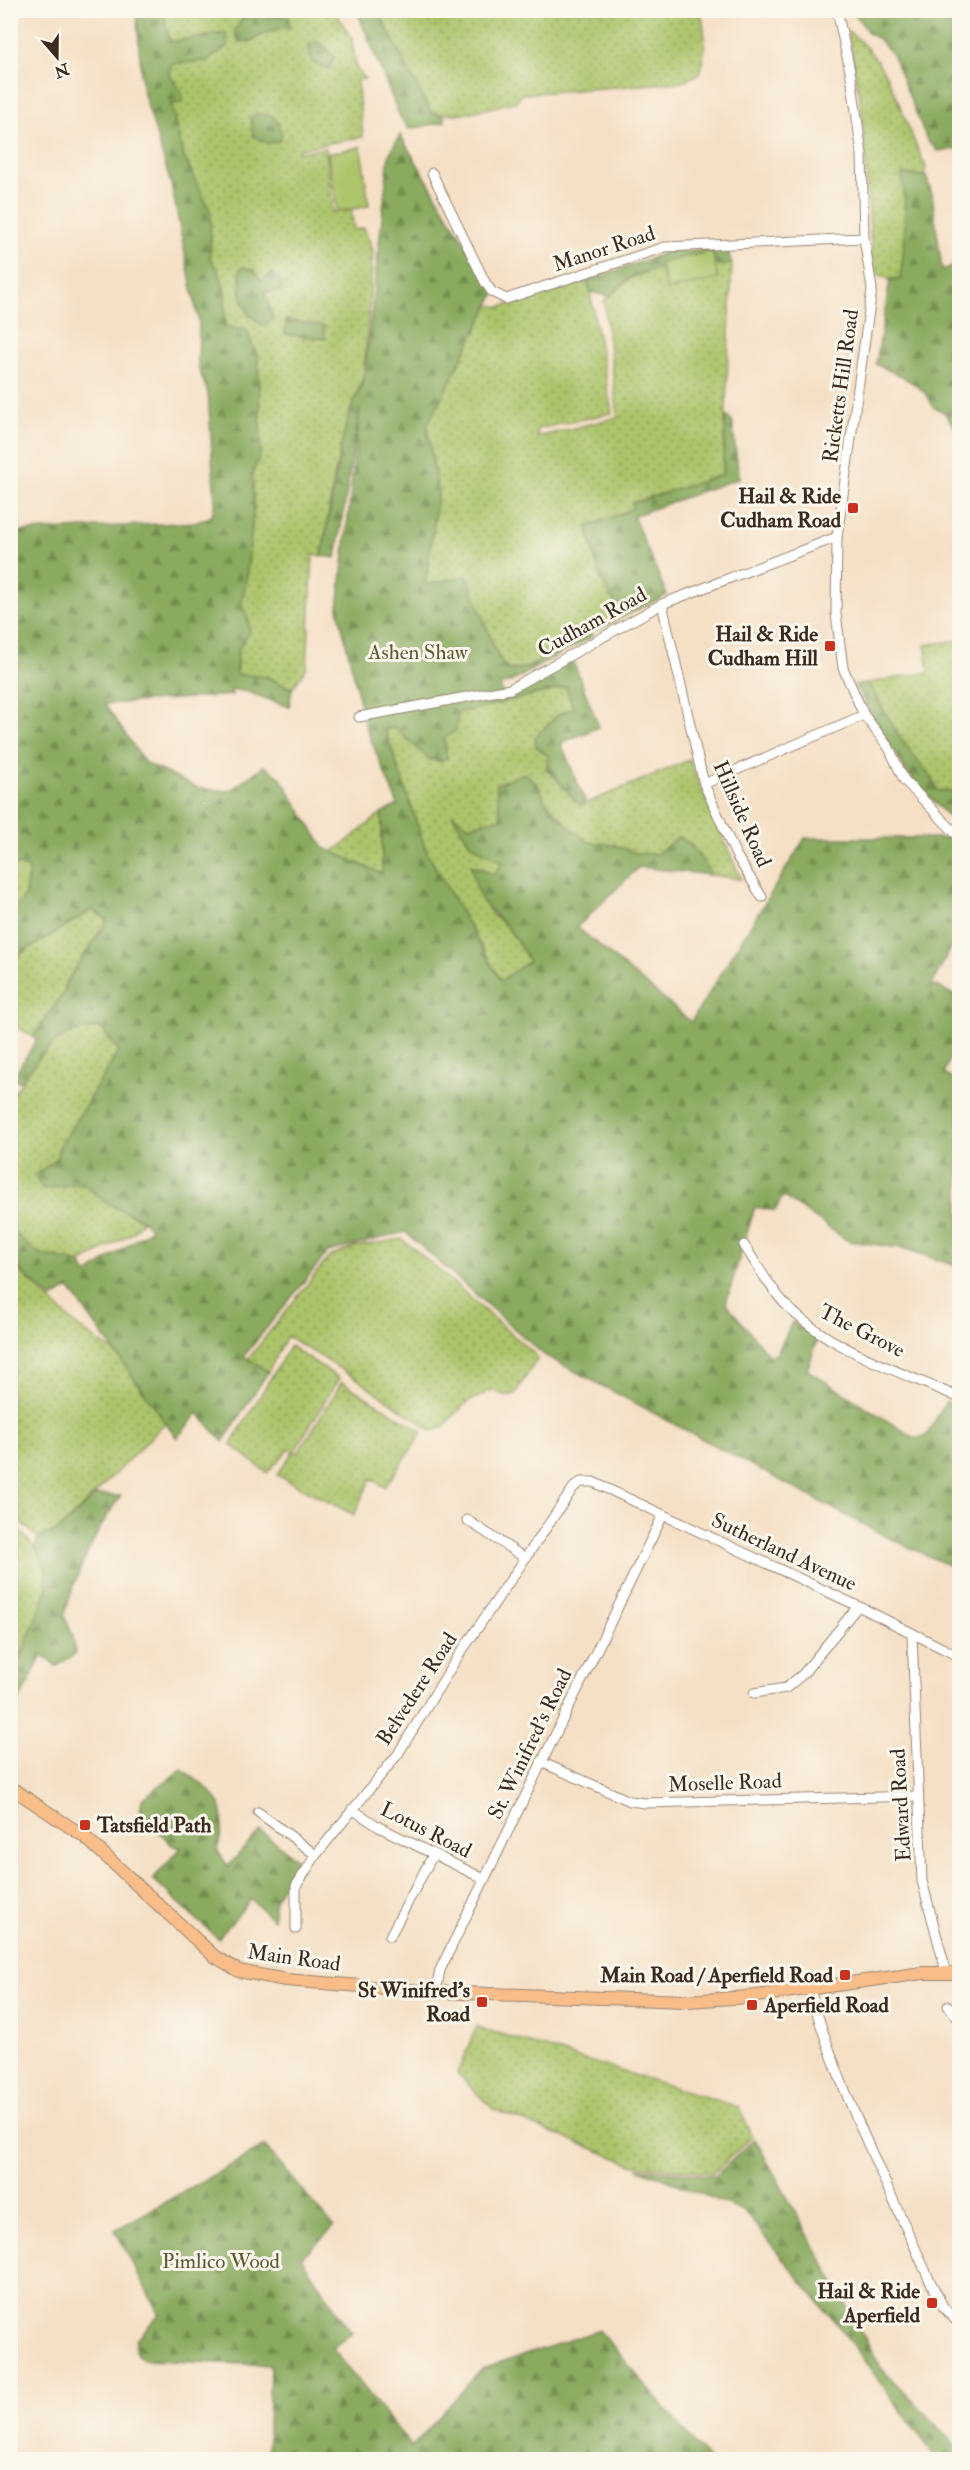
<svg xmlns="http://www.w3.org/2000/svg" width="970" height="2470" viewBox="0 0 970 2470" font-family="'IM FELL Double Pica',serif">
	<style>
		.green { fill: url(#green-dots); stroke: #747744; stroke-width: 1.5; fill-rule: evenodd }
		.forest { fill: url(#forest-firs); stroke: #626a3e; stroke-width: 1.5 }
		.pitch { fill: #acc46a; stroke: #747744; stroke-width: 1.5 }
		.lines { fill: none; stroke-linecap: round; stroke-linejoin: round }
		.minor-casing { stroke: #988572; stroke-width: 11 }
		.major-casing { stroke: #988572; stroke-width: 14 }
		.minor { stroke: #fff; stroke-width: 9 }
		.major { stroke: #f8bd89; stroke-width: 12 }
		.poi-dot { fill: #c8321e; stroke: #fbf7ec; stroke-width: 2 }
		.labels { text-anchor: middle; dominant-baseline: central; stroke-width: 6; stroke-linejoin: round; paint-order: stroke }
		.street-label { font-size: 21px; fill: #3b2a1e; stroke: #fbf7ec }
		.poi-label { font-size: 21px; font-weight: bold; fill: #3b2a1e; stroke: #fbf7ec; text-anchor: end }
		.park-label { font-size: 21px; fill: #5d5835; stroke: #fbf7ec }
	</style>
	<defs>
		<pattern id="green-dots" width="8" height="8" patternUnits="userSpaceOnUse" patternTransform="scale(1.5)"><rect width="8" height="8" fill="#acc46a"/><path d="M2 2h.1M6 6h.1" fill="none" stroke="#8d9f57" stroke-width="1.8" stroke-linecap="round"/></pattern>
		<pattern id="forest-firs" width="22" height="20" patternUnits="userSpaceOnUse" patternTransform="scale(1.5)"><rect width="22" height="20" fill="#89aa5e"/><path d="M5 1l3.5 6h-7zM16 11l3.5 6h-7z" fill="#718b4d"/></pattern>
	</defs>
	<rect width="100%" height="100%" fill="#fbf7ec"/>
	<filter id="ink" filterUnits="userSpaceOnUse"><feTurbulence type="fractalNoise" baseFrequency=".0167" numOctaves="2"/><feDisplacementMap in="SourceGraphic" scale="12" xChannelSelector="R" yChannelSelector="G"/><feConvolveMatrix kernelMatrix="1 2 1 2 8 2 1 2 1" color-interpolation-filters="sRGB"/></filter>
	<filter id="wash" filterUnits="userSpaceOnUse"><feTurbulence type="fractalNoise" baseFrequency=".008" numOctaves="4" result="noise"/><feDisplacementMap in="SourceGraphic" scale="24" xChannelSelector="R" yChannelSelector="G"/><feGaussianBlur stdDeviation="1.35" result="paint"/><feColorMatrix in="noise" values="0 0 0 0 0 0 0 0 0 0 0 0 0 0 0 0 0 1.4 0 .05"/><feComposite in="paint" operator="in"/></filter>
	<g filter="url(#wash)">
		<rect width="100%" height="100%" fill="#f5e0c6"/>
		<path class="green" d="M164 11H335L352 39 356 68 365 79 357 80 363 137 298 149 299 152 326 148 333 212 351 209 354 230 364 228 373 250 364 375 350 411 334 477 322 556 313 554 307 667 292 689 267 677 236 675 238 649 250 632 247 616 241 604 246 582 254 505 252 475 261 452 258 358 246 330 225 327V291L219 272 210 259 211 237 191 170 183 155 171 104 183 102 179 89 169 74 172 63 189 61 228 45 225 33 169 42ZM244 17H263L288 28H275L249 42ZM261 282 269 303 249 317 240 290ZM286 320H287L325 339 286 334Z
			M378 11H700C707 31 706 54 699 74L682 82 522 94 517 101C489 108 460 118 431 113Z
			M848 31C894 64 901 119 926 167L924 176 902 174 907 209 902 278 890 280 877 273 872 262 862 112Z
			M732 264 723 475 632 503 633 509 587 527 601 579 623 617C612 622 600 630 589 632 584 633 579 631 574 633 543 642 550 671 508 670L498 657 467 576 425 585 438 495 427 426 489 305 500 307 588 281 612 413 537 429 538 437 618 417 604 301 632 277 659 268 668 290 718 278 715 265Z
			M959 640V793L937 790 933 780 900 738 868 683 929 672 925 645Z
			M566 687 573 708 559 714 535 737 536 746 548 756 546 769 575 796 580 806 689 760 741 879 711 875 690 843 678 838 657 854 635 853 614 845 585 843 545 801 538 785 496 784 501 818 468 826 453 816 471 845 503 862 494 875 478 867 491 914 506 926 530 961 501 981 427 853 385 729 394 727 447 758 444 739 458 713Z
			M382 813V875L333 852Z
			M11 863 29 869 25 898 11 912Z
			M92 909 108 920 65 984V991L33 1037 11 1022V966L20 954Z
			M100 1027 119 1051 63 1142 73 1184 83 1183 105 1202 143 1220 133 1233 80 1263 37 1253 11 1230V1097L43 1050 74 1030Z
			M402 1239C448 1276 490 1317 536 1355L537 1359 515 1394 506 1396 492 1390 466 1403 443 1427 432 1431 357 1379 287 1336 268 1372 248 1359 329 1257 354 1247Z
			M10 1262 78 1327 116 1353 166 1422 59 1530 38 1538 11 1514Z
			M290 1346 339 1378 294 1452 298 1453 342 1382 423 1432 385 1487 371 1478 354 1515 277 1475 293 1452 289 1449 267 1473 231 1444Z
			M11 1522C24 1536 38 1548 45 1566 56 1595 22 1653 11 1681Z
			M477 2027 739 2107 752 2137 713 2173 634 2165 493 2109 457 2073Z"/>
		<path class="forest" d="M133 11H164L169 42 226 33 228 46 207 61 172 64 169 74 181 91 183 102 171 104 183 155 211 213 210 258 219 272 225 291V327L246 330 258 358 261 452 252 475 254 505 246 582 241 604 247 616 250 632 238 649 236 674 267 677 292 689 289 707 248 692 231 689 232 695 105 704 145 763 198 788 229 791 264 766 280 777 324 848 382 874V813L398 805 366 728 338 609 360 408 336 558 322 556 341 446 350 411 364 379 389 155 400 135 495 293 427 426 438 495 425 585 467 576 498 657 508 670C551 671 548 634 590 632L593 636 510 682 500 685 503 695 512 692 573 661 599 727 561 743 585 801 580 806 548 769V756L536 746 535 737 559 714 573 708 566 687 458 713 456 730 444 739 447 758 441 762 429 759 394 727 385 730 427 853 501 981 529 961C522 950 515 935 505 925 480 900 479 901 471 865L494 875 503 862 471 845 452 814 469 826 501 818 496 784 525 773 538 785 545 801 557 816 588 842 614 845 635 853 657 854 678 837C695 845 702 860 711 875L639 867 577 927 691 1022 805 838H959V933L930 988 935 985 959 998V1035L944 1073 959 1085V1267L903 1248 848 1241 783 1196 775 1211 755 1207 726 1303 769 1356 777 1354 792 1322 818 1338 807 1370 916 1439 927 1435 946 1401 959 1408V1570L885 1536 544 1355 405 1232 328 1252 244 1356 268 1372 223 1442 198 1413 177 1438 69 1288 52 1299 11 1262V1230L37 1253 80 1263 87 1274 151 1229 143 1220 105 1202 83 1183 43 1189 34 1176 56 1159 62 1139 64 1140 119 1051 100 1027C57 1032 46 1047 22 1081L11 1080 37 1040 33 1037 65 991V984L108 920 92 910 20 954 11 966V912L24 898 29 869 11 863V532L197 522 212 516 215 502 208 393 198 366 199 323 171 184 142 87 137 19Z
			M357 11H378L431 113 444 115 445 122 409 129 400 117Z
			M853 11H959V149L938 151 927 140 893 56 879 39 869 34Z
			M289 16V28C265 28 257 43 239 42L234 31 244 17Z
			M317 42 326 47 334 57 329 69 313 63 308 45Z
			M257 114 271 115 278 123 282 135 279 141 267 143 253 136 251 117Z
			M902 174 926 176 932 194 942 270 959 264V434L944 412 933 407C926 384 896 375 876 364L890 280 900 278C906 243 907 209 902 174Z
			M727 248 732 264 715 265 712 251 661 263 659 268 632 277 609 296 590 292 588 281 670 251Z
			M243 267 254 270 261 281 272 273 279 279 282 291 264 292 273 318 263 326C241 311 240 294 240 269Z
			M287 320 324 326 325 339 285 334Z
			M726 416 732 420 739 478 633 516 667 595 623 617 601 579 587 527 632 509V503L722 475Z
			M868 683 900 738 933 780 937 790 959 793V828L907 773 854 685Z
			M96 1495 121 1496C97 1527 74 1578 64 1616L73 1635 75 1654 57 1666 42 1656 15 1708 11 1703V1681L47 1591 46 1568 35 1547 38 1538 59 1530Z
			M182 1769C218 1796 231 1802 217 1850L228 1866 260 1831 298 1860 275 1898 273 1920 251 1899 218 1939 153 1879 181 1848 172 1845 140 1811 142 1799Z
			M755 2139 882 2369 959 2449V2452L947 2459H937L843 2332 744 2211 637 2168 715 2176Z
			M265 2146 334 2227 301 2258 352 2333 332 2348 412 2447 482 2369 599 2330 708 2459H267L270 2365 143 2360 135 2351 136 2340 159 2314 115 2230Z"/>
		<path class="pitch" d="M361 147 369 206 337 212 328 153Z
			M712 251 718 279 667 290 660 263Z"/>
	</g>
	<g filter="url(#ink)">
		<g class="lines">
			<defs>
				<path id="minor" d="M837 10 851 76 862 154 864 238 872 289 837 537 836 614 843 668 864 715 889 748 904 780 960 838
					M432 173 485 282 492 292 506 299 665 247 864 238
					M662 604 704 784 736 855 762 897
					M359 717 510 689 662 604 837 537
					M704 784 864 715
					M744 1245C757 1265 770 1288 786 1305 831 1351 902 1372 960 1398
					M467 1520 525 1558
					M912 1634 922 1881 946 1971
					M754 1693 786 1688 803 1674 858 1606
					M541 1762 630 1801 645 1803 918 1796
					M352 1809 379 1827 484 1879
					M258 1812 316 1855
					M296 1929V1886L316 1855 398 1754 455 1661 574 1487 581 1482H593L858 1606 960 1657
					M390 1936 433 1855
					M810 1989C837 2088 888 2185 929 2279L944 2308 960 2325
					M436 1992 440 1970 663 1515
					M948 2006 960 2021"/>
				<path id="major" d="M10 1787 85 1837 214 1956 239 1971 286 1980 436 1992 686 2001 749 1997 923 1973H960"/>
			</defs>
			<use href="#minor" class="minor-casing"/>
			<use href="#major" class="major-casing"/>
			<use href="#minor" class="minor"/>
			<use href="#major" class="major"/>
		</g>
	</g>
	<g class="poi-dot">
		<rect x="847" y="502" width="12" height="12" rx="3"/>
		<rect x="824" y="640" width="12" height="12" rx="3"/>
		<rect x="79" y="1819" width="12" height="12" rx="3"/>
		<rect x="839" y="1969" width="12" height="12" rx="3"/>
		<rect x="476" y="1996" width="12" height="12" rx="3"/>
		<rect x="746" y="1999" width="12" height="12" rx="3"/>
		<rect x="926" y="2297" width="12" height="12" rx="3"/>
	</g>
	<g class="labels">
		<g class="street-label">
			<text transform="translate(604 249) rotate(-18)">Manor Road</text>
			<text transform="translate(841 386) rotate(-82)">Ricketts Hill Road</text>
			<text transform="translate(592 622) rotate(-29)">Cudham Road</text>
			<text transform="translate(742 814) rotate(66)">Hillside Road</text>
			<text transform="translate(862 1331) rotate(27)">The Grove</text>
			<text transform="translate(784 1552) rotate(25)">Sutherland Avenue</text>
			<text transform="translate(417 1689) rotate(-57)">Belvedere Road</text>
			<text transform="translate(530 1744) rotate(-64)">St. Winifred's Road</text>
			<text transform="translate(725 1783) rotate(-2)">Moselle Road</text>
			<text transform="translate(901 1805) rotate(-93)">Edward Road</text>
			<text transform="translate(426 1830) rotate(27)">Lotus Road</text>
			<text transform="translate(294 1958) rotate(8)">Main Road</text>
		</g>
		<g class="poi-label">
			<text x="841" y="496">Hail &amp; Ride<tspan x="841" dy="24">Cudham Road</tspan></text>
			<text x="818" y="634">Hail &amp; Ride<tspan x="818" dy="24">Cudham Hill</tspan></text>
			<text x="97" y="1825" text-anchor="start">Tatsfield Path</text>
			<text x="833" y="1975">Main Road / Aperfield Road</text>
			<text x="470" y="1990">St Winifred's<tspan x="470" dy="24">Road</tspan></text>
			<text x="764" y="2005" text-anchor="start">Aperfield Road</text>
			<text x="920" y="2291">Hail &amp; Ride<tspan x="920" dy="24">Aperfield</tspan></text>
		</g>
		<g class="park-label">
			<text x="418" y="652">Ashen Shaw</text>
			<text x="221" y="2261">Pimlico Wood</text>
		</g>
	</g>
	<rect width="970" height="2470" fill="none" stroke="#fbf7ec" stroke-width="36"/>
	<g transform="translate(57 57) rotate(160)" stroke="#fbf7ec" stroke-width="4.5" paint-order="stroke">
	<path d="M0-4.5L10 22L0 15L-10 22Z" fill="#3b2a1e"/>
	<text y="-9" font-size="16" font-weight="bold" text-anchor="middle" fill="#3b2a1e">N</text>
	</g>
</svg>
